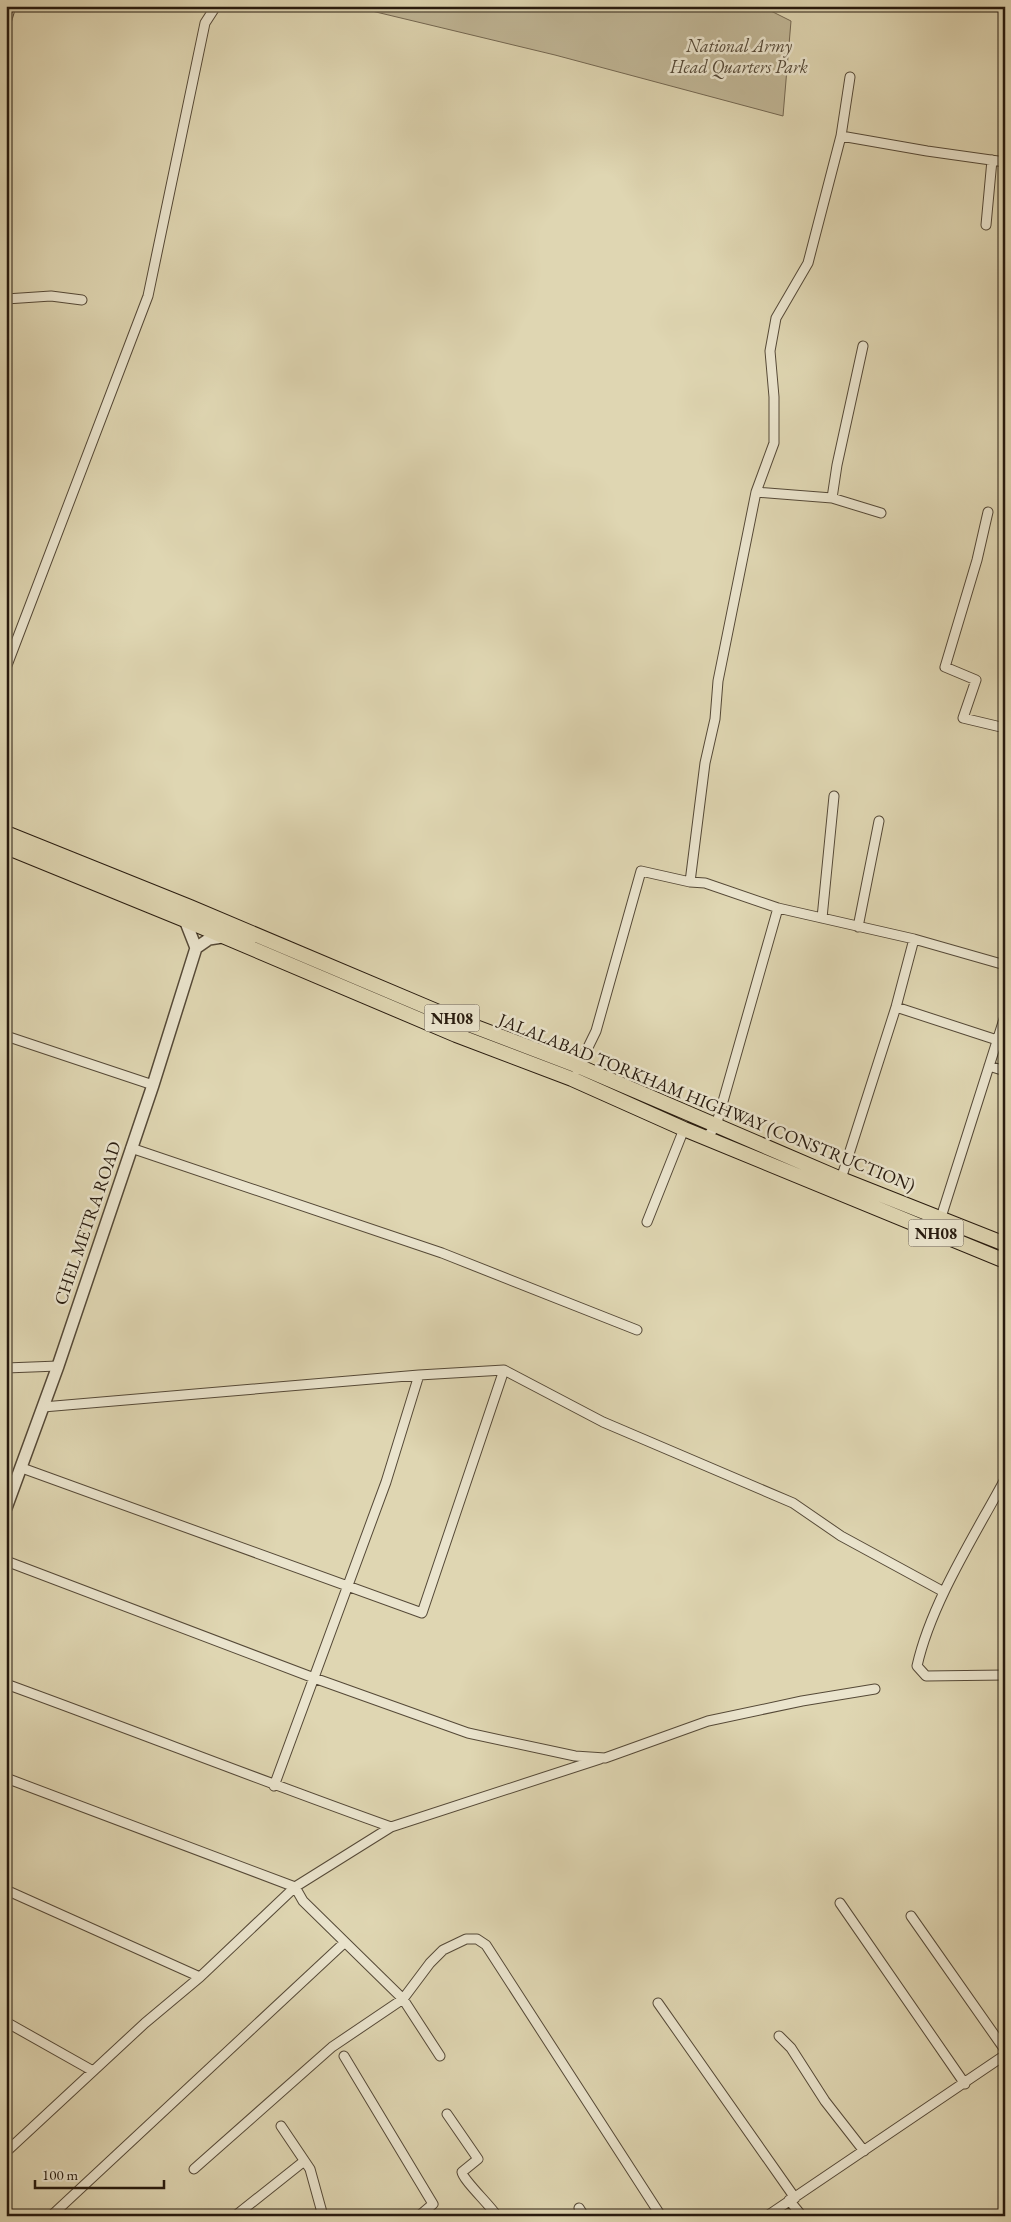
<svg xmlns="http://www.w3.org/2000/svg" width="1011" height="2222" viewBox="0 0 1011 2222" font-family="'EB Garamond',serif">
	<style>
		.park { fill: #c0b696; stroke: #746852 }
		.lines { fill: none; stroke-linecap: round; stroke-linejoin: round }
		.minor-casing { stroke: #554937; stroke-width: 11 }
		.tertiary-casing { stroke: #554937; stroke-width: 14 }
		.trunk-casing { stroke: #271a0e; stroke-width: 16 }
		.minor { stroke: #eae4cd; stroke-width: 9 }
		.tertiary { stroke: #eae4cd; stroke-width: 11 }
		.trunk { stroke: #dfd6b2; stroke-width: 14 }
		.labels { text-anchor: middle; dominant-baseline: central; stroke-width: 5; stroke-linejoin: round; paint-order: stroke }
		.shield { fill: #eae4cd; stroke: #625747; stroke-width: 1 }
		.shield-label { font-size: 16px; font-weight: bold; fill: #271a0e }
		.park-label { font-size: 18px; font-style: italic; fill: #554937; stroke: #eae4cd }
		.street-label { font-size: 18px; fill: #271a0e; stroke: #eae4cd }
	</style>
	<rect width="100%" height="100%" fill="#dfd6b2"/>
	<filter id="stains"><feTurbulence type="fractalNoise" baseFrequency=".004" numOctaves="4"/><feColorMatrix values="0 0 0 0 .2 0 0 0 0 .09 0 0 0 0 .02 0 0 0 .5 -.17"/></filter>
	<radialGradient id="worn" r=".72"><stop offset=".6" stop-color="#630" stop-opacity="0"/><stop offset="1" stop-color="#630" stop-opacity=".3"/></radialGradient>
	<path class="park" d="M351 6H761L791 21 783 116 555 55Z"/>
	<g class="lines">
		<defs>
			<path id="minor" d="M6 22 11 6
				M841 136 850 77
				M986 225 992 160
				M6 299 51 296 82 300
				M756 492 832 498 881 513
				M832 498 837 465 863 346
				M988 512 977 560 945 667 976 680 963 718 1005 728
				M6 668 148 296 205 23 216 6
				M690 882 705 763 715 719 718 681 756 492 774 443V397L770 351 776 318 808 263 841 136 927 151 1005 162
				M822 918 834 796
				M858 927 879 821
				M896 1007 997 1040
				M6 1036 153 1085
				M989 1066 1005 1071
				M577 1070 596 1031 641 871 690 882 705 883 778 908 914 939 1005 965
				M706 1138 716 1126 778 908
				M131 1148 442 1253 637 1330
				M839 1182 841 1179 896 1007 914 939
				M647 1222 684 1129
				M936 1233 1005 1016
				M6 1368 58 1366
				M43 1407 419 1375 504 1370 603 1422 793 1503 841 1536 944 1592
				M22 1468 422 1613 504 1370
				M1005 1479C975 1535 931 1603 917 1666L926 1676 1005 1675
				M6 1561 314 1678 468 1733 575 1756 605 1758 708 1721 802 1701 875 1689
				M6 1684C135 1731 262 1781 391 1827
				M6 1778 295 1887 303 1901 403 1999 440 2056
				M274 1786 386 1482 419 1375
				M6 1890 200 1977
				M840 1903 965 2084
				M911 1916 1005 2050
				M658 2003 795 2198
				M6 2022 93 2071
				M779 2036 791 2048 825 2101 864 2151
				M344 2056 433 2204 419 2216
				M447 2114 478 2159 462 2172C463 2180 490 2205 497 2216
				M281 2126 310 2169 323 2216
				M6 2152 145 2023 200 1977 295 1887 391 1827 600 1759
				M194 2169 332 2047 403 1999 430 1963 443 1950 466 1939H477L486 1945 661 2216
				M789 2200 802 2216
				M579 2208 584 2216
				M51 2216 344 1943
				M235 2216 303 2162
				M767 2216 1005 2055"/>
			<path id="tertiary" d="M185 920 196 948
				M196 948 209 939 222 937
				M6 1508 58 1366 153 1085 196 948"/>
			<path id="trunk" d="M6 833 190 907 460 1021 578 1066 841 1179 1005 1244
				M6 847 185 920 456 1035 572 1079 684 1129 1005 1261"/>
		</defs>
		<use href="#minor" class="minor-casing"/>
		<use href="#tertiary" class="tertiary-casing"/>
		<use href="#trunk" class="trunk-casing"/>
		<use href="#minor" class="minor"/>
		<use href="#tertiary" class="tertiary"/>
		<use href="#trunk" class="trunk"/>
	</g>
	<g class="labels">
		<g class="shield">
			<rect x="424.5" y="1004.5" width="55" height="27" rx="4"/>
			<rect x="908.5" y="1219.5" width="55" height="27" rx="4"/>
		</g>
		<g class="shield-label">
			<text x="452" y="1018">NH08</text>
			<text x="936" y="1233">NH08</text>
		</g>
		<g class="park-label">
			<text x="739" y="45">National Army<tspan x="739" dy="21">Head Quarters Park</tspan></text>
		</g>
		<g class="street-label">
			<text transform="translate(707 1102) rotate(22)">JALALABAD TORKHAM HIGHWAY (CONSTRUCTION)</text>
			<text transform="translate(87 1223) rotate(-71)">CHEL METRA ROAD</text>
		</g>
	</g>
	<rect width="1011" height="2222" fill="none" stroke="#dfd6b2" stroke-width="25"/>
	<rect x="8" y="8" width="996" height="2207" fill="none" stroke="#271a0e" stroke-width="2.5"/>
	<rect x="12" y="12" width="986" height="2197" fill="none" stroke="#271a0e"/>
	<path d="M35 2180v8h129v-8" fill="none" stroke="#271a0e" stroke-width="2.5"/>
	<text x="42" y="2180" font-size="15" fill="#271a0e" stroke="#eae4cd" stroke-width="4" paint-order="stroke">100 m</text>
	<rect width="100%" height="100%" filter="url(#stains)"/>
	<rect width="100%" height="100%" fill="url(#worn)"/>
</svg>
